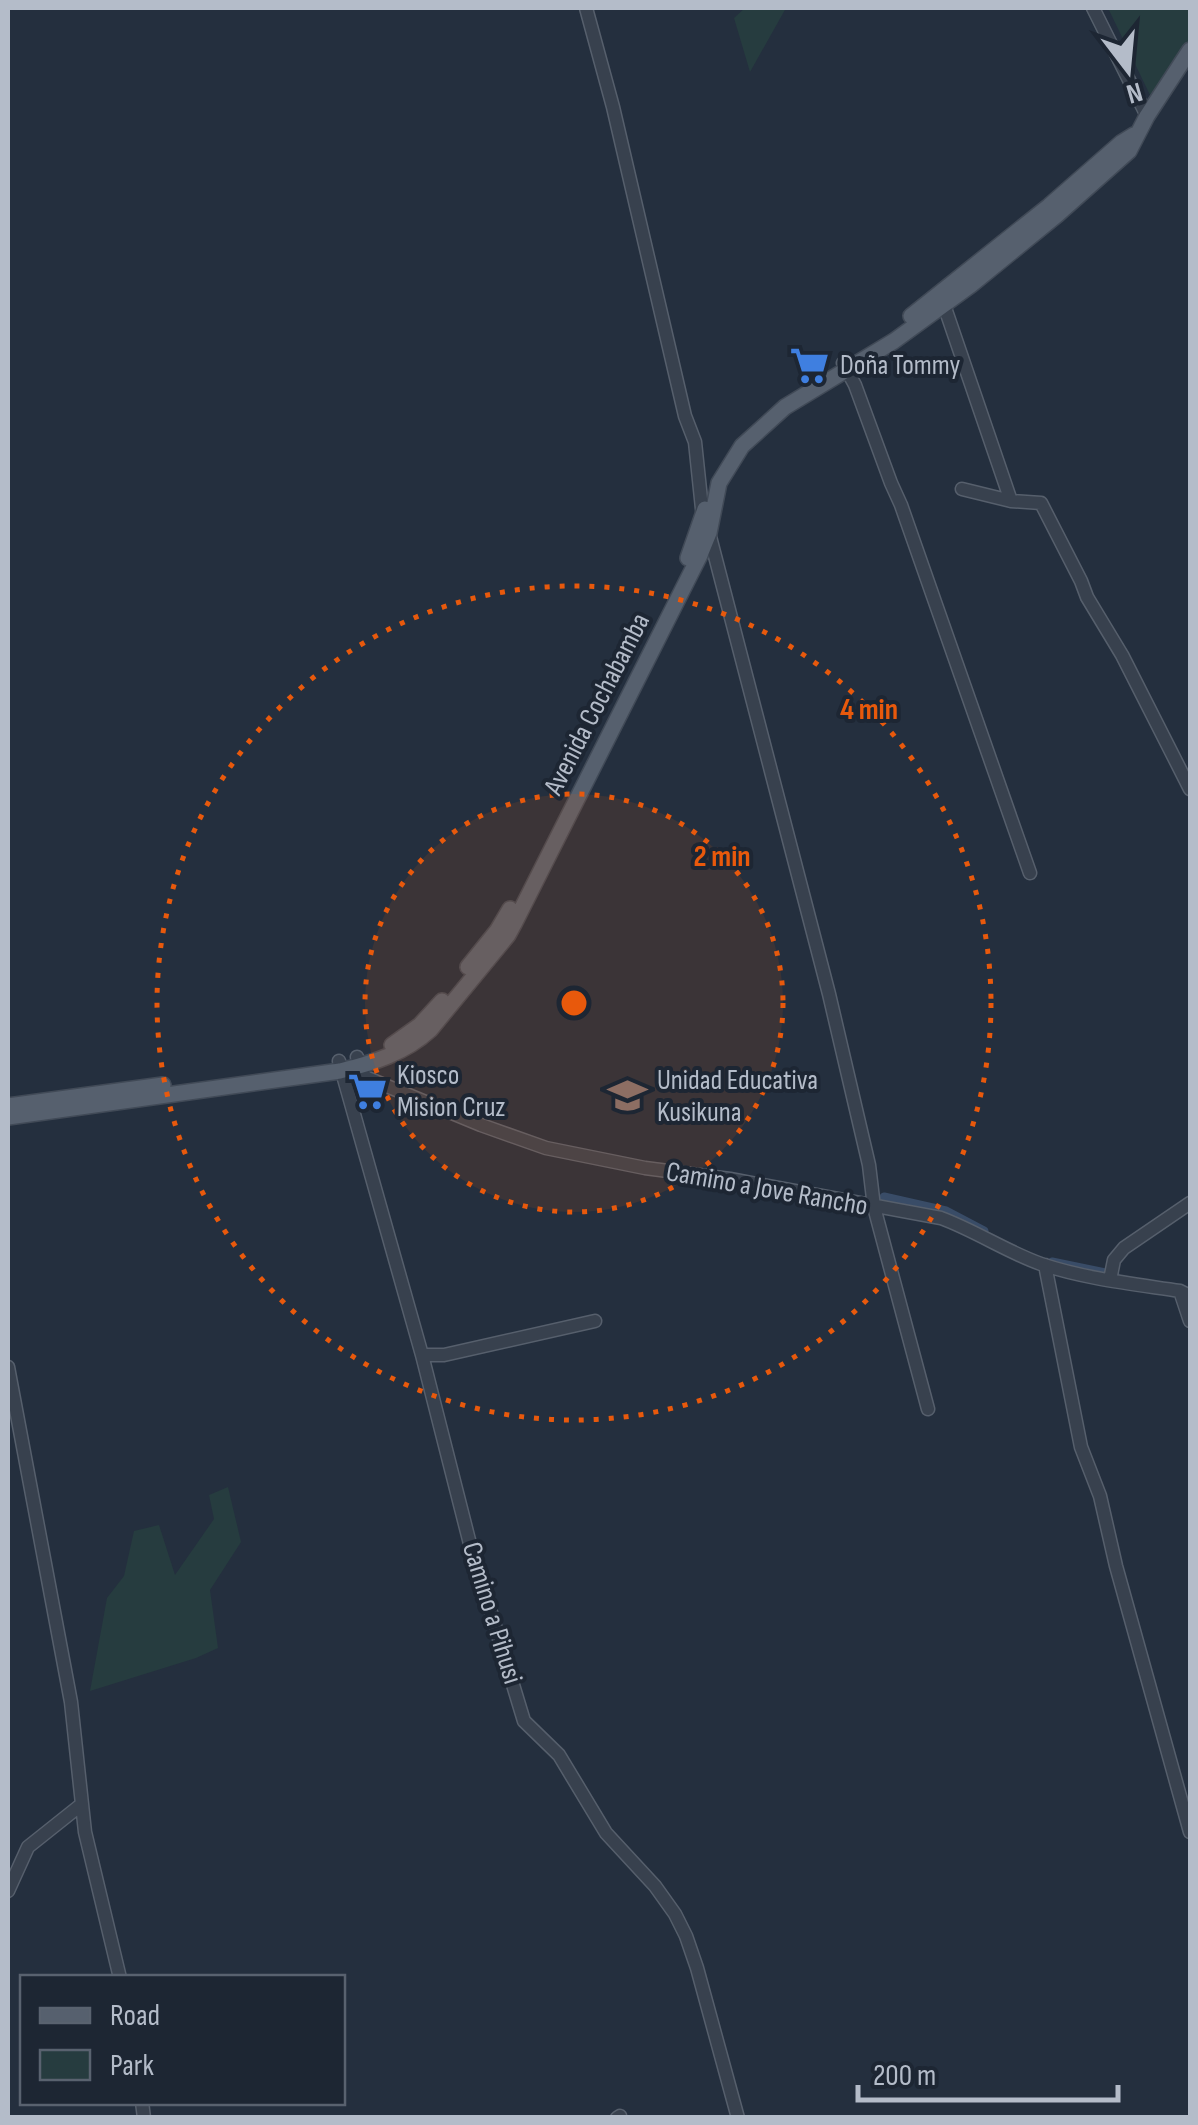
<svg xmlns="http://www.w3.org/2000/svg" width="1198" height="2125" viewBox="0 0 1198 2125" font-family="'Sofia Sans Condensed',sans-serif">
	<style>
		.green { fill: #263c3f }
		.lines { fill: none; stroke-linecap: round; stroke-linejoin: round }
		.canal { stroke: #394c67; stroke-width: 9 }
		.minor-casing { stroke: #565f6c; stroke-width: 15 }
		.major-casing { stroke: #414a57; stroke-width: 18 }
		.minor { stroke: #38414e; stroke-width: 12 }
		.major { stroke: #56606e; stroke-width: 15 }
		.ring { fill: none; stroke: #e8590c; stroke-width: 5; stroke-dasharray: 5 10 }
		.labels { text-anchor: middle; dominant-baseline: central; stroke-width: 8; stroke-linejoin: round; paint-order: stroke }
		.poi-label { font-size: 28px; fill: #b4bcc9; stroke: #1d2633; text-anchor: start }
		.street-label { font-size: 28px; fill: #b4bcc9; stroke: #1d2633 }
		.centre { fill: #e8590c; stroke: #1d2633; stroke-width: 5 }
		.ring-label { font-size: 30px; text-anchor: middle; font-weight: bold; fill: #e8590c; stroke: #1d2633; stroke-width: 8; stroke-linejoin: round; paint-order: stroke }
	</style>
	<rect width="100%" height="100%" fill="#242f3e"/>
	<path class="green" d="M745 8H786L750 72 734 18Z
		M1108 8H1190V40L1150 95Z
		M228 1487 241 1542 210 1590 218 1648 196 1658 90 1691 107 1598 124 1576 134 1531 159 1525 175 1575 214 1519 209 1495Z"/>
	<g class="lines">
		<path class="canal" d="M884 1197 946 1211 984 1231
			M1052 1262 1115 1275"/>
		<defs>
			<path id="minor" d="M586 8 613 107 685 416 695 442 703 518 709 533 829 994 869 1165 874 1207 928 1409
				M1093 8 1147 116
				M939 298 944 305 1011 501 1041 503 1081 581 1087 597 1122 655 1190 789
				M843 363 855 385 891 483 901 505 1030 873
				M962 489 1011 501
				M357 1057 365 1077 481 1125 546 1148 645 1168 730 1179 941 1218C976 1231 1007 1252 1041 1264 1086 1279 1134 1284 1180 1291L1190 1296
				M339 1061 422 1355 469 1540 524 1721 559 1755 606 1833 655 1886 675 1914 686 1936 697 1968 738 2118
				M1045 1265 1081 1447 1100 1496 1116 1566 1190 1832
				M1110 1280 1114 1260 1124 1248 1190 1203
				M1180 1291 1190 1321
				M422 1355H444L595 1321
				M8 1367 71 1702 85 1832 120 1978
				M8 1891 28 1847 82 1804
				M142 2102 144 2118
				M617 2118 620 2116"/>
			<path id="major" d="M911 316 1049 206 1121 143 1134 135
				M688 558 705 509
				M468 967 497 931 510 909
				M392 1045 420 1025 442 1001
				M8 1106 163 1085
				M8 1117 340 1071C373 1063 405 1053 430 1030L508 935 514 924 700 555 709 533 719 483 742 446 785 407 894 341 971 285 1057 215 1129 151 1147 116 1190 50"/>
		</defs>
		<use href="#minor" class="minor-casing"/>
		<use href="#major" class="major-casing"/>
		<use href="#minor" class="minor"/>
		<use href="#major" class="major"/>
	</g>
	<circle cx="574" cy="1003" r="209" fill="#e8590c" fill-opacity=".12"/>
	<g class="ring">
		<circle cx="574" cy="1003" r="209"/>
		<circle cx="574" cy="1003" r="417"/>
	</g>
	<defs>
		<symbol id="supermarket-bare" viewBox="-9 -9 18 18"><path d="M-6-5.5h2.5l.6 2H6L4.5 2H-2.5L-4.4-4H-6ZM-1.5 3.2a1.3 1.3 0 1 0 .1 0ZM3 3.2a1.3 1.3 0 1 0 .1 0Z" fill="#3f7fe0" stroke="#1d2633" stroke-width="2.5" paint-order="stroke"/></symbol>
		<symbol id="school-bare" viewBox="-9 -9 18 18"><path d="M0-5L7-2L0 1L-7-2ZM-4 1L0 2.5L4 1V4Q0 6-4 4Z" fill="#8d6e63" stroke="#1d2633" stroke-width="2.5" paint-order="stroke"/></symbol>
	</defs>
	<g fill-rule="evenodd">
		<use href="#supermarket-bare" x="782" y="338" width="55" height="55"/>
		<use href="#supermarket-bare" x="340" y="1064" width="55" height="55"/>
		<use href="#school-bare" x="600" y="1068" width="55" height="55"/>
	</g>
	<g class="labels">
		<g class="poi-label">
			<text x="840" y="365">Doña Tommy</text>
			<text x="397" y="1075">Kiosco<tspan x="397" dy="32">Mision Cruz</tspan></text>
			<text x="657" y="1080">Unidad Educativa<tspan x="657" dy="32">Kusikuna</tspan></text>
		</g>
		<g class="street-label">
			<text transform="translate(597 704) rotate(-63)">Avenida Cochabamba</text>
			<text transform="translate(767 1189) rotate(10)">Camino a Jove Rancho</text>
			<text transform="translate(492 1613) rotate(73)">Camino a Pihusi</text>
		</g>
	</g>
	<circle cx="574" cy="1003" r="15" class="centre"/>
	<g class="ring-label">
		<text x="869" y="719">4 min</text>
		<text x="722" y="866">2 min</text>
	</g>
	<rect width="1198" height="2125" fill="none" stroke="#b4bcc9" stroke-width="20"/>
	<rect x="20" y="1975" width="325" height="130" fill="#1d2633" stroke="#59626f" stroke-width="2.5"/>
	<rect x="40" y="2008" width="50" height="15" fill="#56606e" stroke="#59626f" stroke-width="2.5"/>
	<text x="110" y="2025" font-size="30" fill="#b4bcc9">Road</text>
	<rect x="40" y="2050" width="50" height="30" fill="#263c3f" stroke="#59626f" stroke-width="2.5"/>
	<text x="110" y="2075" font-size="30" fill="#b4bcc9">Park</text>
	<g transform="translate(1128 70) rotate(164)" stroke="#1d2633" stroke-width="8" paint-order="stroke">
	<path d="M0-8L18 38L0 25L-18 38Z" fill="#b4bcc9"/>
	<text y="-15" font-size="28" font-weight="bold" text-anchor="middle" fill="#b4bcc9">N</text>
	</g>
	<path d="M858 2085v15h260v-15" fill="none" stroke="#b4bcc9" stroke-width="5"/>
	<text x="873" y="2085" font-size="30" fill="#b4bcc9" stroke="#1d2633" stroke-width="8" paint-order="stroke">200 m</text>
</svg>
